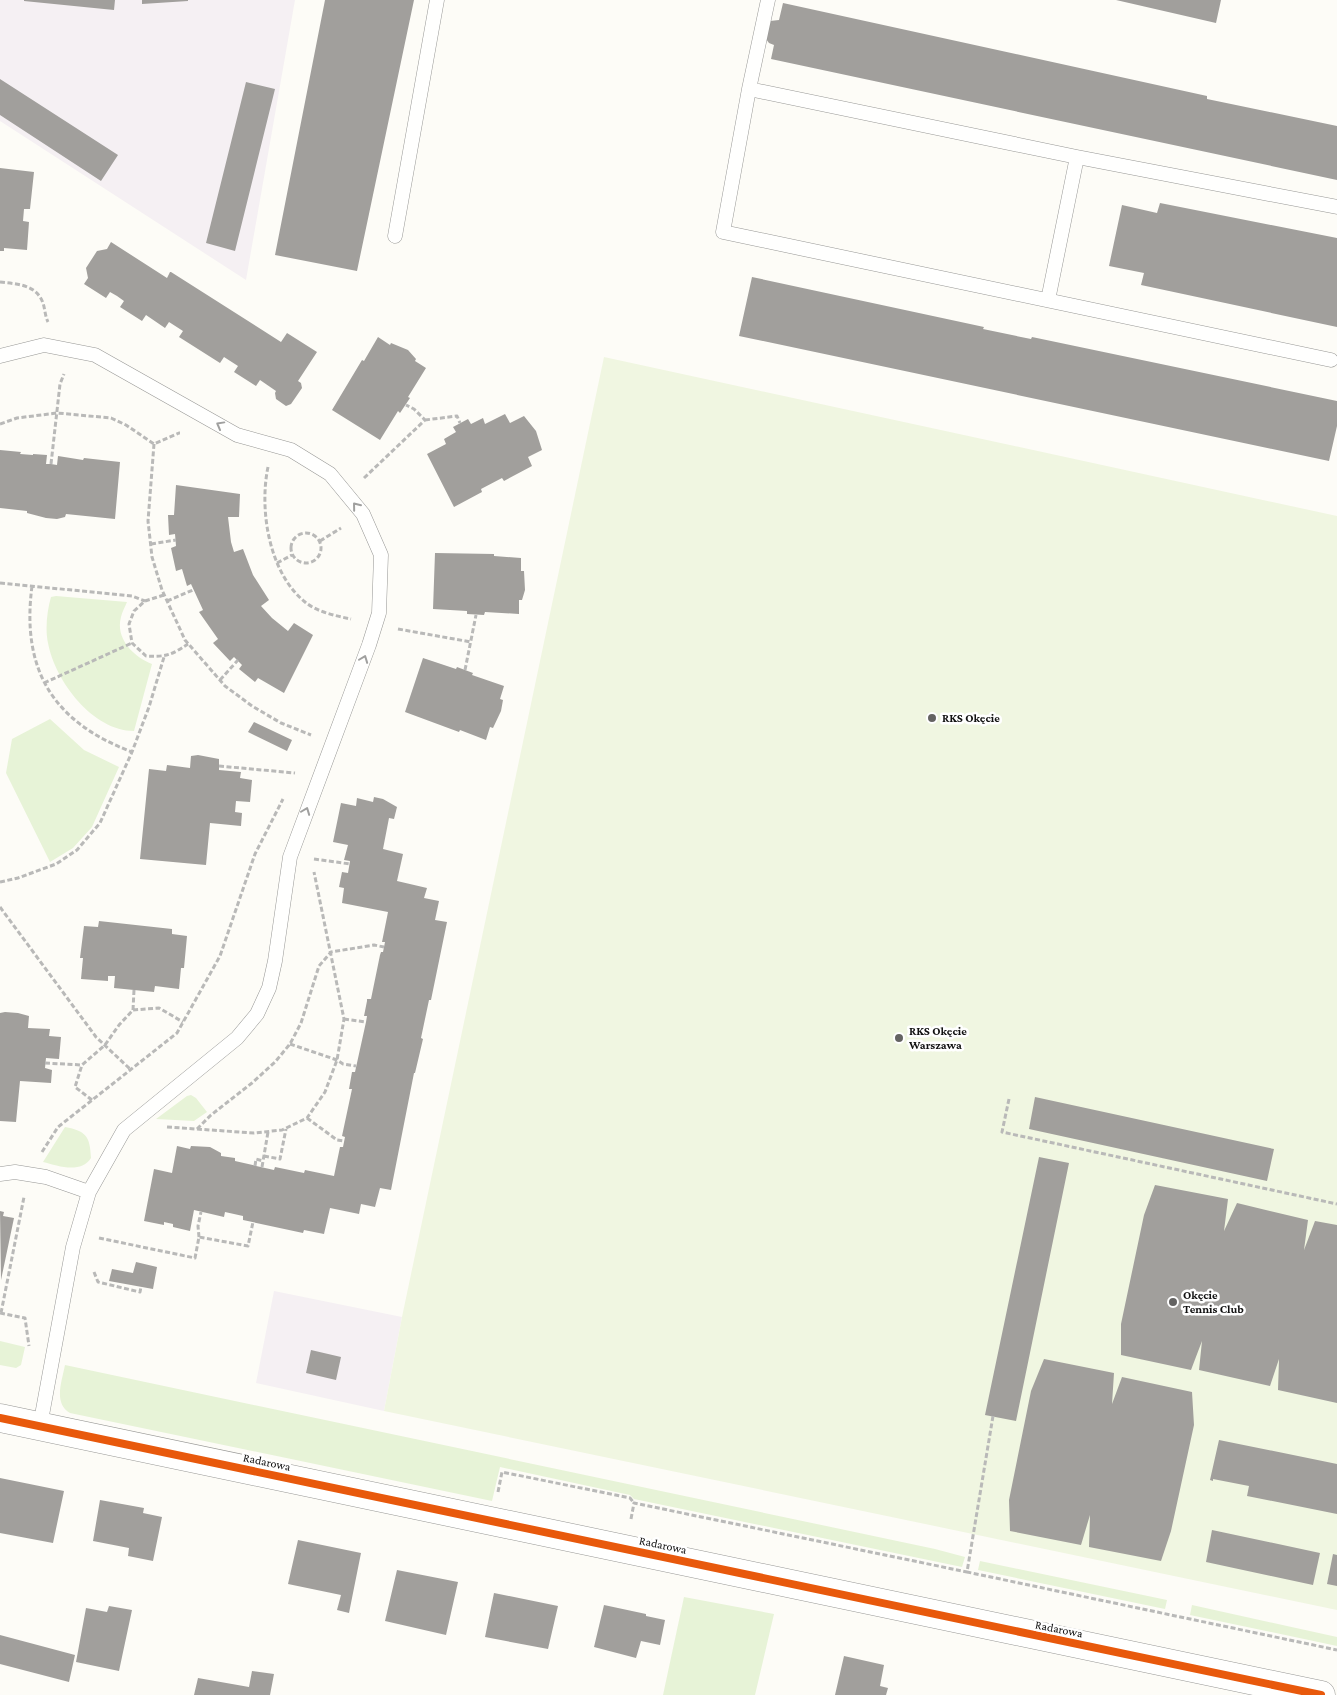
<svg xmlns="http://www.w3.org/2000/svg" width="1337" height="1695" viewBox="0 0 1337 1695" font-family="'Crimson Pro',serif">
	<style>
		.industrial { fill: #f5f0f3 }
		.green { fill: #e7f3d7 }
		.pitch { fill: #f0f6e1 }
		.building { fill: #a19f9c }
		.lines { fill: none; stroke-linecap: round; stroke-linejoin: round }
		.lane-casing { stroke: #979795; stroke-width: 15 }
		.street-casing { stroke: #979795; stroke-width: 29 }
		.path { stroke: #b9b9b8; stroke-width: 3; stroke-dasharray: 5 2.5; stroke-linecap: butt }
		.lane { stroke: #fffffe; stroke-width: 14 }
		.street { stroke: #fffffe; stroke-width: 28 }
		.cycleway-casing { stroke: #fff; stroke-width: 11 }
		.cycleway { stroke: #e8590c; stroke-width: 8 }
		.oneway { stroke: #a0a09f }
		.poi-dot { fill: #646362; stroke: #fff; stroke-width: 2 }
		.labels { text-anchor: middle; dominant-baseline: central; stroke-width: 5; stroke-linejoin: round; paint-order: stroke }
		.poi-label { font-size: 12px; font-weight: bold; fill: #111; stroke: #fff; text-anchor: start }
		.street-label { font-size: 12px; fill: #111; stroke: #fff }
	</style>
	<rect width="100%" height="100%" fill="#fdfcf7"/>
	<path class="industrial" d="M0 0H295L246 280 0 121Z
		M274 1291 402 1317 384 1411 256 1383Z"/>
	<path class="green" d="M56 596 127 602C125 607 122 612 121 617 115 639 134 657 152 664L134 731C93 731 55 681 48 643 45 629 47 611 51 597Z
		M50 719 84 750 119 767 92 827 73 848 50 862 6 773 12 739Z
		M191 1095 196 1098 207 1112 194 1121 156 1119 187 1096Z
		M65 1127C86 1131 90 1136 91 1158 81 1174 58 1166 43 1162Z
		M0 1341 25 1347 21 1365 16 1368 0 1365Z
		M65 1365 935 1549 965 1557 962 1567 634 1499 630 1495 500 1467 492 1501 70 1413C53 1403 62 1381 65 1365Z
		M980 1561 1167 1600 1165 1609 978 1570Z
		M684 1597 774 1614 755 1695H663Z
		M1192 1605 1337 1637V1646L1190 1615Z"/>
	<path class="pitch" d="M604 357 1337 516V1610L384 1411 402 1317Z"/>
	<path class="building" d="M24 0H115L114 10 24 1Z
		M142 0H188V1L142 4Z
		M325 0H414L357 271 275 255Z
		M1116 0H1221L1216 23Z
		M783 3 1207 96V99L1337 126V180L771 59 774 45 769 43 766 39 770 21 779 20Z
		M0 79 118 155 101 181 0 115Z
		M246 82 275 89 235 251 206 243Z
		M0 168 34 172 30 209H24L23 221 29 222 27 250 4 248V251H0Z
		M1160 203 1337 238V327L1141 285 1144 273 1109 266 1122 205 1157 213Z
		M111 242 167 278 170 272H171L281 342 287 333 317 352 298 381 301 383 302 388 291 404 286 406 276 399 275 393 276 391 260 380 256 386 234 372 238 366 224 357 220 363 179 337 183 331 169 322 165 328 146 315 142 321 120 307 124 301 117 296 110 292 106 298 84 284 88 278 86 268 97 251 107 249Z
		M752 277 984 327 983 329 1031 339 1032 337 1337 401V426L1329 461 739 336Z
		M378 337 390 345 391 343 408 350 416 359 415 361 426 368 408 397 410 398 400 413 398 411 380 440 332 410 362 360 364 361Z
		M505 414 510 423 524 416 536 431 542 450 528 457 532 466 504 481 502 478 481 489 482 492 454 507 427 454 446 444 444 439 456 432 453 427 468 419 471 424 483 418 485 424Z
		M0 450 21 452 20 454 33 455V454L47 455 46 464H51L57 465 58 456 83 460 84 458 120 462 115 519 66 514 65 517 57 519 46 518 27 513V511L0 508Z
		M176 485 240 494 239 517H228L231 542 234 552 243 549 253 575 269 600 261 606 272 618 288 631 294 623 313 635 284 693 258 678 255 682 239 669 242 665 234 657 230 661 213 643 218 639 199 612 203 610 191 584 187 586 182 569 176 571 171 548 176 546 175 534 169 535 168 515H174Z
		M435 553 494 554V556L521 558V571H524L525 590 522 600H519V614L485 612 484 615 467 614V611L433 609Z
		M423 658 456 669 457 667 473 673 472 675 504 686 500 699 503 700 501 711 493 728 490 727 486 740 460 730 459 732 405 712Z
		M254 722 292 740 287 751 248 732Z
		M198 755 219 759V770L241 772 240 778 252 780 250 802 236 801 235 812 242 813 241 826 210 823 206 865 140 859 149 769 166 771 167 765 190 768 191 756Z
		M374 797 383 799 397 807 394 819 389 818 383 849 403 854 397 881 427 888 424 898 439 901 435 920 447 922 431 1000H429L421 1038 423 1039 415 1073H414L391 1190 380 1188 375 1207 361 1204 359 1214 330 1208 324 1234 304 1230 303 1233 243 1220V1216L225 1212 224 1217 194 1210 190 1231 173 1227V1224L164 1222V1225L144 1221 154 1169 172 1173 177 1146 190 1149 191 1146 210 1147 221 1153V1156L235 1158V1161L274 1170 275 1167 304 1173 305 1170 334 1176 340 1147H343L345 1137 342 1136 352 1089H349L352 1072H355L366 1022 367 1016H364L367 1001V999H371L380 955 381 952H383L385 942H382L388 912 342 903 344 888 339 887 342 872 348 873 350 861 344 860 348 845 333 842 341 803 356 806 357 798 373 802Z
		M99 921 172 929V934L187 936 184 968H181L179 989 155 986 154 992 114 988 115 976H108V981L81 979 83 958H80L84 926 98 927Z
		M5 1012 18 1013 29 1016 28 1028 50 1029 49 1036 61 1037 59 1059 46 1058 45 1068 52 1070 51 1083 20 1081 16 1122 0 1121V1013Z
		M1035 1097 1274 1149 1267 1181 1029 1129Z
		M1039 1157 1069 1163 1016 1421 985 1415Z
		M1155 1185 1228 1199 1224 1231 1237 1203 1308 1220 1304 1250 1315 1221 1337 1225V1403L1278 1390 1279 1359 1270 1386 1199 1370 1202 1341 1191 1370 1121 1355V1324L1144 1215Z
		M0 1211 4 1212 3 1216 14 1218 1 1280Z
		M136 1262 157 1267 153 1289 109 1281 112 1269 133 1273Z
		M311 1350 341 1357 336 1380 306 1373Z
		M1044 1359 1114 1373 1112 1404 1122 1377 1192 1392 1194 1425 1171 1531 1161 1561 1089 1547 1090 1515 1081 1545 1010 1531 1009 1500 1031 1391Z
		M1219 1440 1337 1464V1514L1247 1496 1249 1486 1213 1479V1481L1210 1480Z
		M0 1478 64 1491 53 1543 0 1533Z
		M100 1500 144 1508 143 1513 162 1517 153 1561 128 1556 129 1548 93 1541Z
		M1212 1530 1320 1553 1313 1585 1206 1562Z
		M298 1540 361 1553 349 1613 337 1610 341 1595 288 1584Z
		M1333 1554 1337 1555V1586L1327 1584Z
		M397 1570 458 1582 446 1635 385 1621Z
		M494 1593 558 1606 548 1649 485 1637Z
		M604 1605 646 1614V1616L665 1620 660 1645 641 1641 636 1658 594 1647Z
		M109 1606 132 1610 119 1671 76 1662 86 1608 107 1612Z
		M0 1635 75 1655 69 1682 0 1664Z
		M844 1656 884 1665 880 1686 888 1688 886 1695H835Z
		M252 1671 274 1674 270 1695H194L198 1678 249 1687Z"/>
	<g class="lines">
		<defs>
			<path id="lane" d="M768 0 749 89 723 232 1331 360
				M749 89 1077 157 1337 207
				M395 236 437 0
				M1048 300 1077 157
				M0 356 44 345 95 355 237 435 291 450 330 474 363 514 381 555 379 613 369 645 290 857 275 961 269 988 257 1014 237 1038 124 1130 89 1192 73 1247 40 1426
				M0 1174 15 1172 46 1177 89 1192"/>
			<path id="street" d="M0 1418 1321 1695"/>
		</defs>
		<use href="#lane" class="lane-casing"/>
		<use href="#street" class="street-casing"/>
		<path class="path" d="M0 282C17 284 36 284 43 303 45 309 45 316 48 322
			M425 420 457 416 460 423
			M0 424 17 418 57 413 111 418 126 425 154 444 179 433H180
			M154 444 148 521 152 557 162 590 185 640 225 686 252 706 281 723 311 735
			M51 464 60 384 64 374
			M268 467C259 510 269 573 305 602 317 612 336 616 351 619
			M364 478 425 420 414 409 406 405
			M291 548a15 15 0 1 1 30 0a15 15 0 1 1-30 0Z
			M320 541 341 528
			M151 544 176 540
			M277 563 292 555
			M0 583 132 596 145 601
			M32 586C21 670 53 722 132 752
			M164 595 145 601 134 611 129 624 132 643 146 656C167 657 171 655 188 644
			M167 601 193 590
			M398 629 471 642
			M465 670 476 615
			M220 680 238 660
			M44 683 132 643
			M219 766 295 773
			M314 859 350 864
			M0 882 18 878 56 864 77 850 100 823 132 752 149 707 164 657
			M0 907 96 1037 130 1069
			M133 1010 134 990
			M344 1019 366 1022
			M290 1044 337 1060 343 1064 356 1066
			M45 1063 82 1065
			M1009 1099 1002 1132 1337 1204
			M92 1100 75 1087 82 1065 105 1045 119 1025 133 1010 159 1008 183 1022
			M307 1118 337 1140 344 1141
			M167 1127 254 1133 282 1130 307 1118 325 1092 337 1060 344 1019 314 872
			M197 1129 211 1115 252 1083 275 1062 290 1044 301 1023 319 966 331 952 374 945 384 947
			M42 1152 58 1127 177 1033 220 956 255 854 283 799
			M264 1156 280 1159 286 1129
			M255 1166 256 1159 263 1161
			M262 1167 268 1132
			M199 1237 198 1226 201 1212
			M99 1238 195 1258 199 1237 248 1246 253 1222
			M94 1272 98 1282 140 1292 141 1287
			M0 1313 25 1318 29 1346
			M1 1313 24 1197
			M993 1416 967 1572 1337 1650
			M498 1492 502 1472 630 1498 634 1503
			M631 1519 634 1503 967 1572"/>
		<use href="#lane" class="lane"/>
		<use href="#street" class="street"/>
		<defs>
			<path id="cycleway" d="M0 1418 1321 1695"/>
		</defs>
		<use href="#cycleway" class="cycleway-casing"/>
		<use href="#cycleway" class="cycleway"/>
	</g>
	<defs><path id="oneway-chevron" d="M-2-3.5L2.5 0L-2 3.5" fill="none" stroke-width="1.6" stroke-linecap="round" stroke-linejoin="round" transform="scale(1.25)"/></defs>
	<g class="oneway">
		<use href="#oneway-chevron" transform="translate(220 425) rotate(-151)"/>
		<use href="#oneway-chevron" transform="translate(356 506) rotate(-129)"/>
		<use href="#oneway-chevron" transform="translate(364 659) rotate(-69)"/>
		<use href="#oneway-chevron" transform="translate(306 811) rotate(-69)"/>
	</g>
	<g class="poi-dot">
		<circle cx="932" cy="718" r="5"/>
		<circle cx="899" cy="1038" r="5"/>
		<circle cx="1173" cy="1302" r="5"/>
	</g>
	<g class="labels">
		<g class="poi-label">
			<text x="942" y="718">RKS Okęcie</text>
			<text x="909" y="1031">RKS Okęcie<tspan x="909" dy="14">Warszawa</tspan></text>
			<text x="1183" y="1295">Okęcie<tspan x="1183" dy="14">Tennis Club</tspan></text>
		</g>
		<g class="street-label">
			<text transform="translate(267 1462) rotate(12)">Radarowa</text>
			<text transform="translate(663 1545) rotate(12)">Radarowa</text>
			<text transform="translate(1059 1629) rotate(11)">Radarowa</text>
		</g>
	</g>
</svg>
